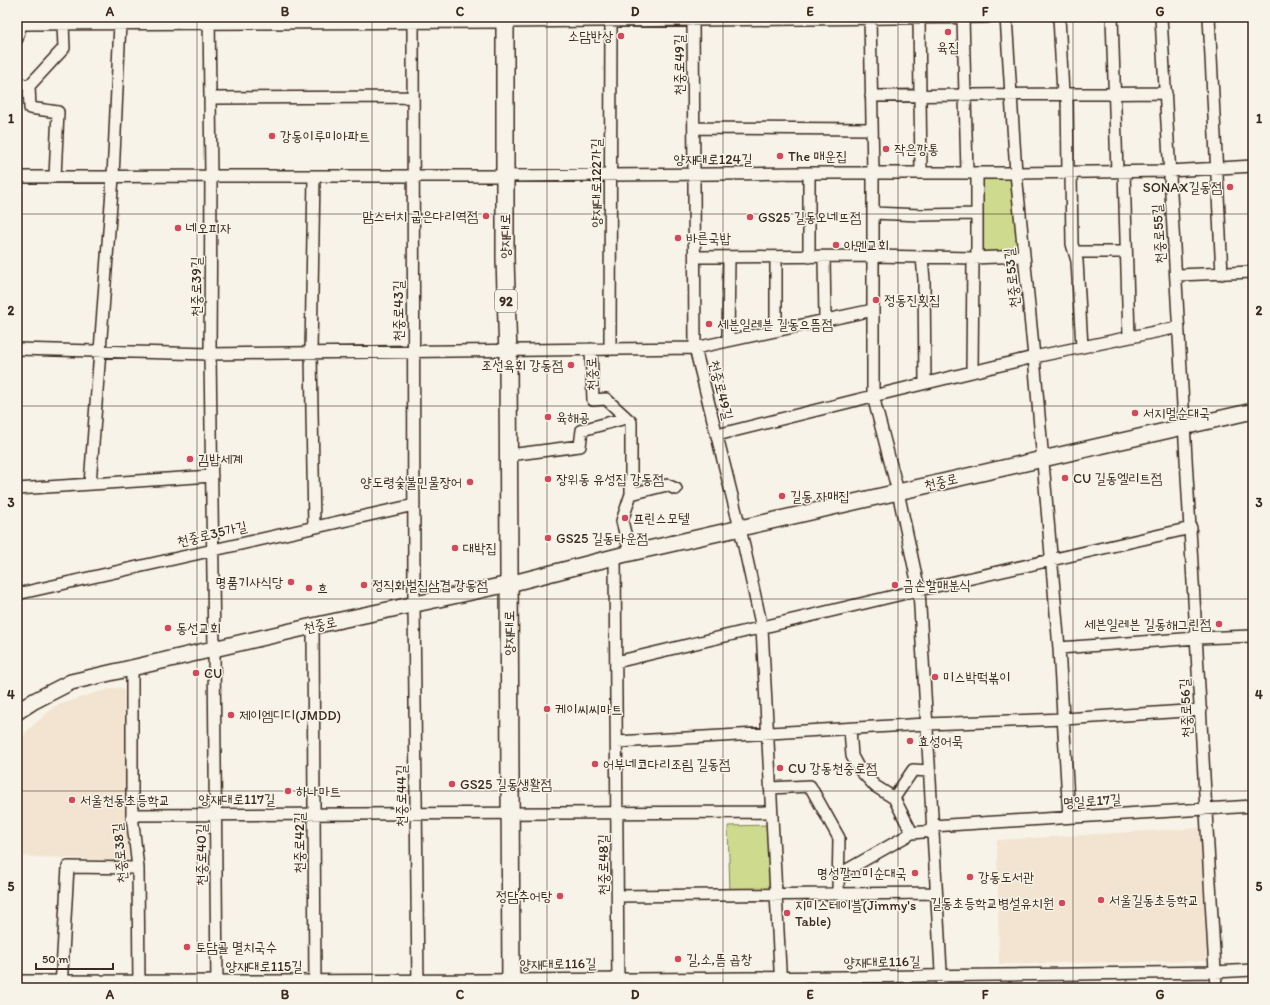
<svg xmlns="http://www.w3.org/2000/svg" width="1270" height="1005" viewBox="0 0 1270 1005" font-family="Itim,'Poor Story',sans-serif">
	<style>
		.built { fill: #f2e4d0 }
		.green { fill: #ceda8d; stroke: #848256 }
		.lines { fill: none; stroke-linecap: round; stroke-linejoin: round }
		.street-casing { stroke: #3b2a1e; stroke-width: 14 }
		.secondary-casing { stroke: #3b2a1e; stroke-width: 18 }
		.primary-casing { stroke: #3b2a1e; stroke-width: 20 }
		.street { stroke: #f7f3e8; stroke-width: 11 }
		.secondary { stroke: #f7f3e8; stroke-width: 15 }
		.primary { stroke: #f7f3e8; stroke-width: 17 }
		.grid { fill: none; stroke: #3b2a1e; stroke-width: 1; stroke-opacity: 0.55 }
		.poi-dot { fill: #d1495b; stroke: #f7f3e8; stroke-width: 1.5 }
		.labels { text-anchor: middle; dominant-baseline: central; stroke-width: 3; stroke-linejoin: round; paint-order: stroke }
		.shield { fill: #f7f3e8; stroke: #73665b; stroke-width: 1 }
		.shield-label { font-size: 13px; font-weight: bold; fill: #3b2a1e }
		.poi-label { font-size: 14px; fill: #3b2a1e; stroke: #f7f3e8; text-anchor: start }
		.street-label { font-size: 14px; fill: #3b2a1e; stroke: #f7f3e8 }
		.neatline { fill: none; stroke: #3b2a1e; stroke-width: 1.5 }
		.grid-label { font-size: 13px; text-anchor: middle; font-weight: bold; fill: #3b2a1e }
	</style>
	<rect width="100%" height="100%" fill="#f7f3e8"/>
	<filter id="ink" filterUnits="userSpaceOnUse"><feTurbulence type="fractalNoise" baseFrequency=".025" numOctaves="2"/><feDisplacementMap in="SourceGraphic" scale="8" xChannelSelector="R" yChannelSelector="G"/><feConvolveMatrix kernelMatrix="1 2 1 2 8 2 1 2 1" color-interpolation-filters="sRGB"/></filter>
	<g filter="url(#ink)">
		<path class="built" d="M120 687 124 690 128 861 17 856V744L28 730 55 706 95 693Z
			M1200 828 1207 961 999 964 997 840Z"/>
		<path class="green" d="M980 176 1011 179 1018 251 980 252Z
			M768 825 772 890 730 892 728 826Z"/>
		<g class="lines">
			<defs>
				<path id="street" d="M209 17 211 176 210 354 214 649 217 988
					M413 17 414 605 418 986
					M693 17 695 348 740 528 762 628 781 988
					M870 17 873 173V396L898 492 919 590 942 988
					M963 17 967 173
					M1006 17 1016 173 1034 357 1059 648 1069 817
					M1059 17 1063 94
					M1112 17 1117 172
					M1161 17 1216 988
					M1209 17 1222 274
					M919 18 921 173
					M21 24 505 22 987 17
					M17 39 21 24
					M17 83 29 86
					M1067 94 1068 173
					M871 96 1166 93
					M210 98 413 97
					M694 128 872 129
					M1124 172 1129 337
					M1071 173 1072 244 1077 261 1082 347
					M314 176 311 353 314 527
					M17 177 211 176H505L809 173H1016L1170 171 1253 166
					M55 177 58 112 30 108 29 86 64 48 63 24
					M873 213 920 215 977 214
					M1075 252H1126
					M695 257 873 256 973 258 1024 256
					M809 257V173
					M824 257 825 320
					M922 257 924 280 925 383
					M977 258V173
					M1177 275 1253 272
					M776 331V257
					M728 341 729 257
					M17 349 210 354 695 348 873 310
					M591 349 593 400 606 399 631 422V494L622 521 630 553
					M610 349 611 17
					M972 372 973 258
					M717 435 873 396 1034 357 1179 327
					M509 455 580 446 582 430 626 418
					M90 484 113 177 120 23
					M17 489 212 476
					M631 494 667 485 676 489
					M615 557 618 988
					M17 594 414 505
					M313 626 315 988
					M1059 648 1197 638 1253 636
					M616 662 919 590 1191 528
					M132 668V815L138 868 139 987
					M850 729 852 756 859 769 875 786 894 798 912 833
					M617 742 926 724 1064 719 1201 710
					M770 788 810 786 839 838 838 893
					M894 798 913 770 929 771
					M132 815 771 812
					M932 826 1253 806
					M838 875 912 833 933 831
					M618 896 936 893
					M17 981C416 982 816 978 1215 972L1253 970
					M61 988 68 867 138 868"/>
				<path id="secondary" d="M17 712 34 701 71 682 313 626 509 584 622 555 1253 411"/>
				<path id="primary" d="M505 17V258L508 357 511 988"/>
			</defs>
			<use href="#street" class="street-casing"/>
			<use href="#secondary" class="secondary-casing"/>
			<use href="#primary" class="primary-casing"/>
			<use href="#street" class="street"/>
			<use href="#secondary" class="secondary"/>
			<use href="#primary" class="primary"/>
		</g>
	</g>
	<path class="grid" d="M197 17V988M372 17V988M547 17V988M723 17V988M898 17V988M1073 17V988M17 214H1253M17 406H1253M17 599H1253M17 791H1253"/>
	<g class="poi-dot">
		<circle cx="948" cy="32" r="4"/>
		<circle cx="621" cy="36" r="4"/>
		<circle cx="272" cy="136" r="4"/>
		<circle cx="886" cy="149" r="4"/>
		<circle cx="780" cy="156" r="4"/>
		<circle cx="1230" cy="187" r="4"/>
		<circle cx="486" cy="216" r="4"/>
		<circle cx="750" cy="217" r="4"/>
		<circle cx="178" cy="228" r="4"/>
		<circle cx="678" cy="238" r="4"/>
		<circle cx="836" cy="245" r="4"/>
		<circle cx="876" cy="300" r="4"/>
		<circle cx="709" cy="324" r="4"/>
		<circle cx="571" cy="365" r="4"/>
		<circle cx="1135" cy="413" r="4"/>
		<circle cx="548" cy="417" r="4"/>
		<circle cx="190" cy="459" r="4"/>
		<circle cx="1065" cy="478" r="4"/>
		<circle cx="548" cy="479" r="4"/>
		<circle cx="470" cy="482" r="4"/>
		<circle cx="782" cy="496" r="4"/>
		<circle cx="625" cy="518" r="4"/>
		<circle cx="548" cy="538" r="4"/>
		<circle cx="455" cy="548" r="4"/>
		<circle cx="291" cy="582" r="4"/>
		<circle cx="364" cy="585" r="4"/>
		<circle cx="895" cy="585" r="4"/>
		<circle cx="309" cy="588" r="4"/>
		<circle cx="1219" cy="624" r="4"/>
		<circle cx="168" cy="628" r="4"/>
		<circle cx="196" cy="673" r="4"/>
		<circle cx="935" cy="677" r="4"/>
		<circle cx="547" cy="709" r="4"/>
		<circle cx="231" cy="715" r="4"/>
		<circle cx="910" cy="741" r="4"/>
		<circle cx="595" cy="764" r="4"/>
		<circle cx="780" cy="768" r="4"/>
		<circle cx="452" cy="784" r="4"/>
		<circle cx="288" cy="791" r="4"/>
		<circle cx="72" cy="800" r="4"/>
		<circle cx="915" cy="873" r="4"/>
		<circle cx="970" cy="877" r="4"/>
		<circle cx="560" cy="896" r="4"/>
		<circle cx="1101" cy="900" r="4"/>
		<circle cx="1062" cy="903" r="4"/>
		<circle cx="787" cy="913" r="4"/>
		<circle cx="187" cy="947" r="4"/>
		<circle cx="678" cy="959" r="4"/>
	</g>
	<g class="labels">
		<rect class="shield" x="495" y="290" width="22" height="22" rx="3"/>
		<g class="shield-label">
			<text x="506" y="301">92</text>
		</g>
		<g class="poi-label">
			<text x="613" y="36" text-anchor="end">소담반상</text>
			<text x="948" y="47" text-anchor="middle">육집</text>
			<text x="280" y="136">강동이루미아파트</text>
			<text x="894" y="149">작은깡통</text>
			<text x="788" y="156">The 매운집</text>
			<text x="1222" y="187" text-anchor="end">SONAX길동점</text>
			<text x="478" y="216" text-anchor="end">맘스터치 굽은다리역점</text>
			<text x="758" y="217">GS25 길동오네뜨점</text>
			<text x="186" y="228">네오피자</text>
			<text x="686" y="238">바른국밥</text>
			<text x="844" y="245">아멘교회</text>
			<text x="884" y="300">정동진횟집</text>
			<text x="717" y="324">세븐일레븐 길동으뜸점</text>
			<text x="563" y="365" text-anchor="end">조선육회 강동점</text>
			<text x="1143" y="413">서지멀순대국</text>
			<text x="556" y="417">육해공</text>
			<text x="198" y="459">김밥세계</text>
			<text x="1073" y="478">CU 길동엘리트점</text>
			<text x="556" y="479">장위동 유성집 강동점</text>
			<text x="462" y="482" text-anchor="end">양도령숯불민물장어</text>
			<text x="790" y="496">길동 자매집</text>
			<text x="633" y="518">프린스모텔</text>
			<text x="556" y="538">GS25 길동타운점</text>
			<text x="463" y="548">대박집</text>
			<text x="283" y="582" text-anchor="end">명품기사식당</text>
			<text x="372" y="585">정직화벌집삼겹 강동점</text>
			<text x="903" y="585">금손할매분식</text>
			<text x="317" y="588">흐</text>
			<text x="1211" y="624" text-anchor="end">세븐일레븐 길동해그린점</text>
			<text x="176" y="628">동선교회</text>
			<text x="204" y="673">CU</text>
			<text x="943" y="677">미스박떡볶이</text>
			<text x="555" y="709">케이씨씨마트</text>
			<text x="239" y="715">제이엠디디(JMDD)</text>
			<text x="918" y="741">효성어묵</text>
			<text x="603" y="764">어부네코다리조림 길동점</text>
			<text x="788" y="768">CU 강동천중로점</text>
			<text x="460" y="784">GS25 길동생활점</text>
			<text x="296" y="791">하나마트</text>
			<text x="80" y="800">서울천동초등학교</text>
			<text x="907" y="873" text-anchor="end">명성깔끄미순대국</text>
			<text x="978" y="877">강동도서관</text>
			<text x="552" y="896" text-anchor="end">정담추어탕</text>
			<text x="1109" y="900">서울길동초등학교</text>
			<text x="1054" y="903" text-anchor="end">길동초등학교병설유치원</text>
			<text x="795" y="905">지미스테이블(Jimmy's<tspan x="795" dy="16">Table)</tspan></text>
			<text x="195" y="947">토담골 멸치국수</text>
			<text x="686" y="959">길,소,뜸 곱창</text>
		</g>
		<g class="street-label">
			<text transform="translate(679 65) rotate(-90)">천중로49길</text>
			<text x="713" y="159">양재대로124길</text>
			<text transform="translate(596 183) rotate(-90)">양재대로122가길</text>
			<text transform="translate(1159 234) rotate(-94)">천중로55길</text>
			<text transform="translate(505 236) rotate(-90)">양재대로</text>
			<text transform="translate(1012 278) rotate(-96)">천중로53길</text>
			<text transform="translate(196 287) rotate(-90)">천중로39길</text>
			<text transform="translate(398 311) rotate(-90)">천중로43길</text>
			<text transform="translate(592 374) rotate(-92)">천중로</text>
			<text transform="translate(721 390) rotate(76)">천중로49길</text>
			<text transform="translate(941 482) rotate(-13)">천중로</text>
			<text transform="translate(212 534) rotate(-13)">천중로35가길</text>
			<text transform="translate(320 625) rotate(-12)">천중로</text>
			<text transform="translate(509 633) rotate(-90)">양재대로</text>
			<text transform="translate(1186 708) rotate(-93)">천중로56길</text>
			<text transform="translate(401 796) rotate(-90)">천중로44길</text>
			<text x="237" y="799">양재대로117길</text>
			<text transform="translate(1092 801) rotate(-4)">명일로17길</text>
			<text transform="translate(299 843) rotate(-90)">천중로42길</text>
			<text transform="translate(120 853) rotate(-95)">천중로38길</text>
			<text transform="translate(201 855) rotate(-90)">천중로40길</text>
			<text transform="translate(603 865) rotate(-90)">천중로48길</text>
			<text transform="translate(882 962) rotate(-1)">양재대로116길</text>
			<text transform="translate(558 964) rotate(-1)">양재대로116길</text>
			<text x="264" y="966">양재대로115길</text>
		</g>
	</g>
	<rect width="1270" height="1005" fill="none" stroke="#f7f3e8" stroke-width="44"/>
	<path d="M36 963v6h77v-6" fill="none" stroke="#3b2a1e" stroke-width="2"/>
	<text x="42" y="963" font-size="12" fill="#3b2a1e" stroke="#f7f3e8" stroke-width="3" paint-order="stroke">50 m</text>
	<rect x="22" y="22" width="1226" height="961" class="neatline"/>
	<g class="grid-label">
		<text x="110" y="16">A</text>
		<text x="285" y="16">B</text>
		<text x="460" y="16">C</text>
		<text x="635" y="16">D</text>
		<text x="810" y="16">E</text>
		<text x="985" y="16">F</text>
		<text x="1160" y="16">G</text>
		<text x="11" y="123">1</text>
		<text x="1259" y="123">1</text>
		<text x="11" y="315">2</text>
		<text x="1259" y="315">2</text>
		<text x="11" y="507">3</text>
		<text x="1259" y="507">3</text>
		<text x="11" y="699">4</text>
		<text x="1259" y="699">4</text>
		<text x="11" y="891">5</text>
		<text x="1259" y="891">5</text>
		<text x="110" y="999">A</text>
		<text x="285" y="999">B</text>
		<text x="460" y="999">C</text>
		<text x="635" y="999">D</text>
		<text x="810" y="999">E</text>
		<text x="985" y="999">F</text>
		<text x="1160" y="999">G</text>
	</g>
</svg>
